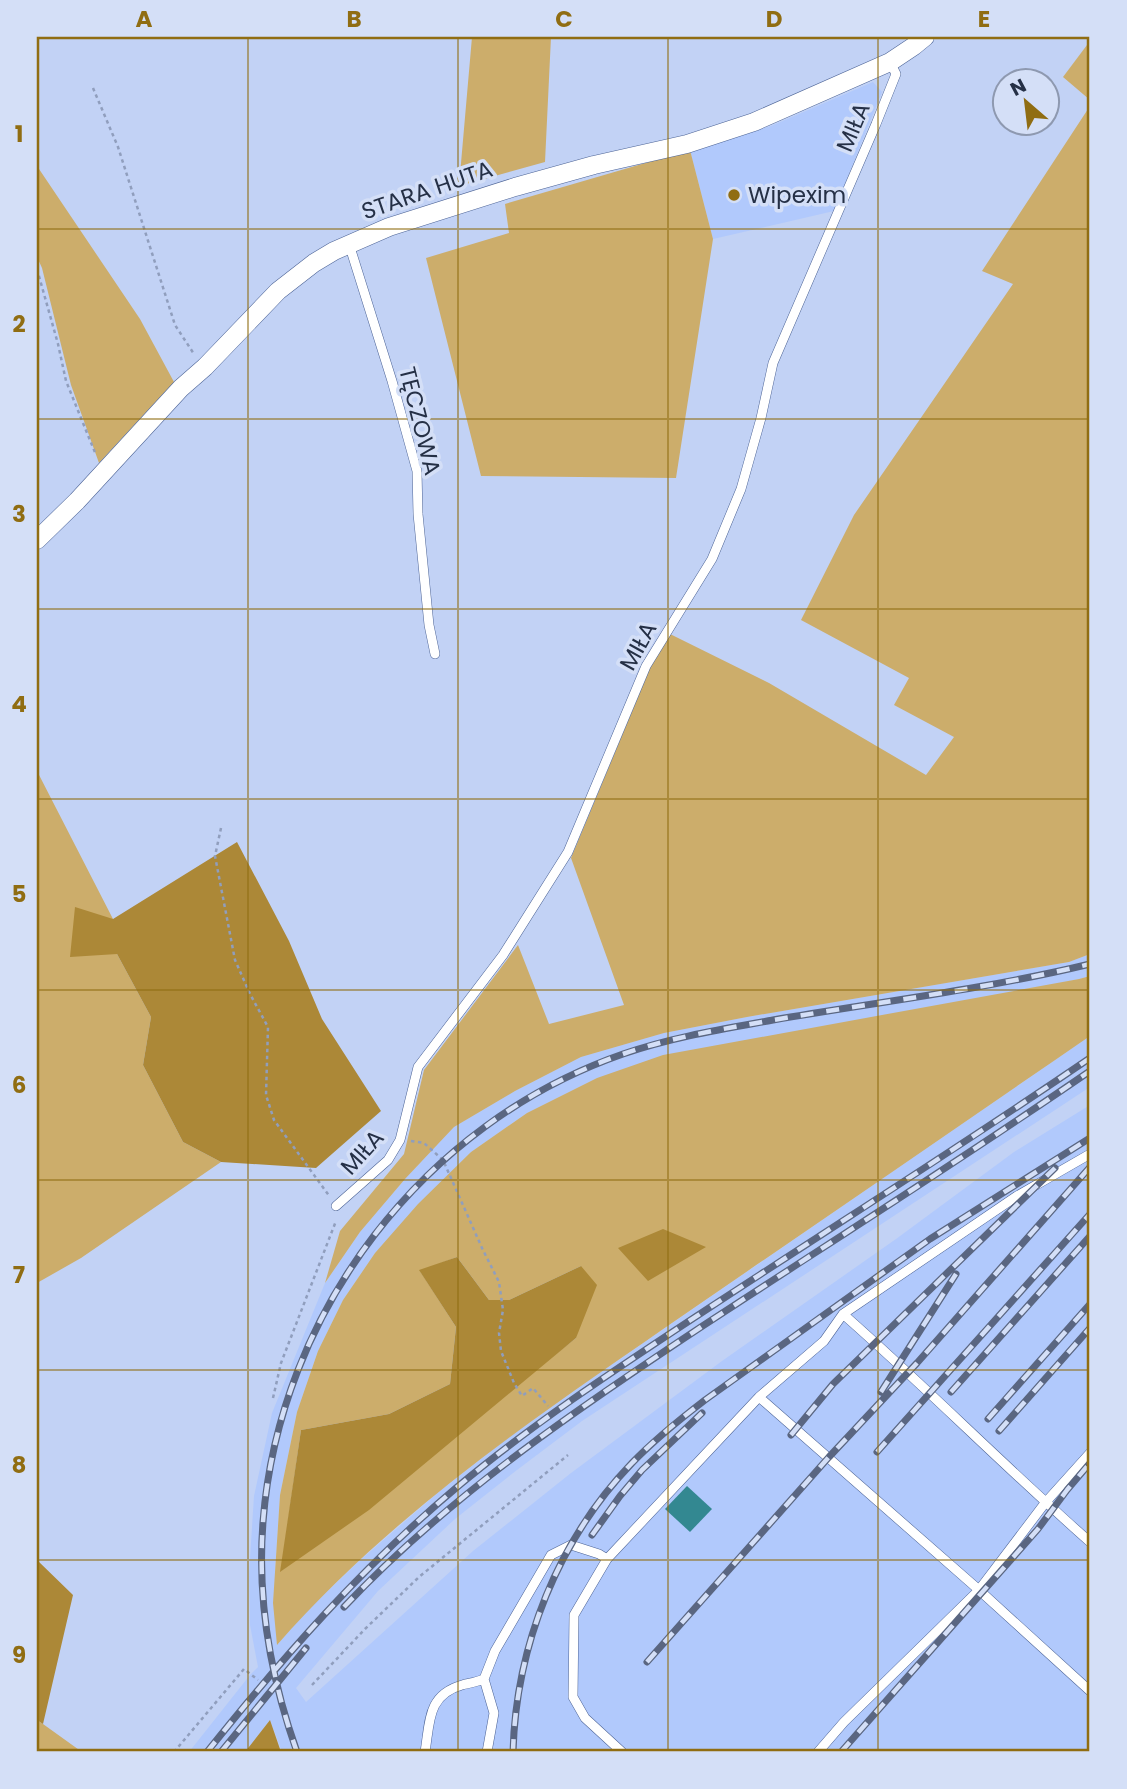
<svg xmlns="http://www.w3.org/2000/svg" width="1127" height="1789" viewBox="0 0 1127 1789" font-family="Poppins,sans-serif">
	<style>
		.built { fill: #b1c9fc }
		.green { fill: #ccad6b; fill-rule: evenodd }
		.forest { fill: #ac8837 }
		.water { fill: #338891 }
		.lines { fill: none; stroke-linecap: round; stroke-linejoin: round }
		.service-casing { stroke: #4d6496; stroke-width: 10 }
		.minor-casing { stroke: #4d6496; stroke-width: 19 }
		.path { stroke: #909ebd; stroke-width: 2.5; stroke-dasharray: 3.5 3.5; stroke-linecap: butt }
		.service { stroke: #fff; stroke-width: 9 }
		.minor { stroke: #fff; stroke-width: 18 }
		.rail-casing { stroke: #5a6681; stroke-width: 7 }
		.rail { stroke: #d4dff7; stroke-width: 4.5; stroke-dasharray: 13; stroke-linecap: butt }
		.grid { fill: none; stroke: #906d12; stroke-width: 2; stroke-opacity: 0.55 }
		.poi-dot { fill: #906d12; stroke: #d4dff7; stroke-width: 2.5 }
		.labels { text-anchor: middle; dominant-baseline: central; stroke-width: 7; stroke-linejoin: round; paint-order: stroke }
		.street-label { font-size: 23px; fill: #253046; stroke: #d4dff7 }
		.poi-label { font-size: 23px; fill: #253046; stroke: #d4dff7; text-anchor: start }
		.neatline { fill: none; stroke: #906d12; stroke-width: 2.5 }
		.grid-label { font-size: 23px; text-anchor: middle; font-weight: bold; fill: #906d12 }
	</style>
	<rect width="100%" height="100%" fill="#c2d2f5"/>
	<path class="built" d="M873 82 882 92 834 211 713 239 690 150 771 126Z
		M1090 954V976L1079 979 597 1078 527 1113 471 1152 375 1253 343 1300 318 1351 297 1412 280 1495 275 1569 278 1644 303 1615 358 1562 440 1491 508 1438 594 1377 1090 1036V1087L582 1421 517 1470 455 1519 378 1591 296 1688 306 1702 473 1551 571 1473 722 1361 896 1239 1014 1152 1090 1105V1752H282L270 1720 245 1752H189L250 1675 258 1667 250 1625 249 1574 254 1496 272 1413 325 1283 360 1232 405 1179 454 1127 515 1091 581 1057 664 1033 747 1017 1069 962Z"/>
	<path class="green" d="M472 37H551L545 162 459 186Z
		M1090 41V100L1063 77Z
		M1090 106V954L1069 962 747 1017 664 1033 581 1057 515 1091 454 1127 405 1179 360 1232 325 1283 340 1231 404 1154 424 1070 518 945 549 1024 624 1005 571 858 650 668 670 634 769 683 926 775 954 737 894 705 909 678 801 620 854 515 1013 284 982 271Z
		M690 150 713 239 676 478 481 476 426 258 509 233 505 204Z
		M37 166 140 319 174 382 99 463 71 385 42 268 37 257Z
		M37 771 113 919 117 954 151 1017 143 1065 183 1142 221 1162 81 1258 37 1283Z
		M1090 976V1036C956 1128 822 1220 688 1312 543 1412 394 1511 277 1645L273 1603 280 1495 297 1412 318 1351 343 1300 375 1253 418 1204 471 1152 527 1113 597 1078 663 1055 1079 979ZM457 1257 489 1300H509L581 1266 576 1338 281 1571 301 1430 389 1414 450 1384 456 1327 420 1271Z
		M37 1720 43 1724 82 1752H37Z"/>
	<path class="forest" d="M237 842 289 941 322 1019 381 1111 316 1168 221 1162 183 1142 143 1065 151 1017 117 954 70 957 75 907 113 919Z
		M663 1229 706 1247 648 1281 618 1248Z
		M457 1257 489 1300H509L581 1266 597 1285 576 1338 369 1510 280 1572 301 1430 389 1414 450 1384 456 1327 419 1270Z
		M37 1560 73 1595 43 1724 37 1720Z
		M270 1720 281 1752H245Z"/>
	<path class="water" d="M687 1486 712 1509 690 1532 665 1509Z"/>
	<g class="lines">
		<defs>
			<path id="service" d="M349 244 392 381 417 471 418 514 429 625 435 654
				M336 1206 388 1160 400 1140 418 1067 503 955 568 852 646 666 712 559 741 489 761 418 773 363 876 124 896 74 890 62
				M843 1314C927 1388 1006 1468 1090 1542
				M759 1397 979 1590 1090 1691
				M425 1752C430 1722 427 1695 462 1685 470 1683 477 1682 484 1679
				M487 1752 494 1713 484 1679 495 1651 551 1555 571 1545 599 1554 607 1559
				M622 1752 585 1718 573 1697 574 1615 607 1559 759 1397 824 1341 843 1314 1017 1196 1090 1154
				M818 1752 844 1722 979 1590 1045 1503 1090 1453"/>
			<path id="minor" d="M37 540 77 501 181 388 205 367 278 291 314 263 334 251 389 227 515 187 594 165 687 144 754 122 890 62 914 46 925 37"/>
		</defs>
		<use href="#service" class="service-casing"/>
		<use href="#minor" class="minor-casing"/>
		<path class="path" d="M93 88 118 147 175 325 194 354
			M37 269 58 344 66 381 96 455
			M221 828 215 856 235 960 250 994 268 1027 266 1095 274 1120 330 1197
			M411 1141 424 1143 443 1160 482 1248 499 1282 503 1310 499 1333 501 1351 514 1383 522 1396 533 1388 548 1406
			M273 1398 281 1363 336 1221
			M312 1685 365 1629 419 1577 568 1455
			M174 1752 244 1669 258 1680"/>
		<use href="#service" class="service"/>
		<use href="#minor" class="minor"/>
		<defs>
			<path id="rail" d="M881 1392 956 1274
				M951 1392 1090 1236
				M988 1419 1090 1304
				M999 1431 1090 1328
				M791 1435 833 1384 1055 1168
				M877 1452 1090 1214
				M592 1535 620 1496 642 1470 702 1413
				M344 1607C449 1496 574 1411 701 1327 831 1242 962 1159 1090 1071
				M647 1662 829 1457 917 1363 1090 1167
				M207 1752C284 1656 361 1568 456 1488 537 1420 627 1362 715 1304 840 1222 967 1142 1090 1058
				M221 1752 306 1648
				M297 1752C271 1679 257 1599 263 1522 279 1312 424 1123 623 1054 672 1037 723 1029 773 1020 879 1002 986 989 1090 964
				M513 1752C516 1645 558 1540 632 1463 655 1439 679 1420 705 1400L930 1239 1090 1138
				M841 1752 1038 1529 1067 1490 1090 1463"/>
		</defs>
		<use href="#rail" class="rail-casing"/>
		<use href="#rail" class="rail"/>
	</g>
	<path class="grid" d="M248 37V1752M458 37V1752M668 37V1752M878 37V1752M37 229H1090M37 419H1090M37 609H1090M37 799H1090M37 990H1090M37 1180H1090M37 1370H1090M37 1560H1090"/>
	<circle class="poi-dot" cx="734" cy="195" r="7"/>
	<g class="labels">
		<g class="street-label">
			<text transform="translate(853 127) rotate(-67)">MIŁA</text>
			<text transform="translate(427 190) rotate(-19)">STARA HUTA</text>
			<text transform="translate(420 421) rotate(76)">TĘCZOWA</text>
			<text transform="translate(638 646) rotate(-61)">MIŁA</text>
			<text transform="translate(362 1152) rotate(-48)">MIŁA</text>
		</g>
		<g class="poi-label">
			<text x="748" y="195">Wipexim</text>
		</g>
	</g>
	<rect width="1127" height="1789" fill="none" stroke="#d4dff7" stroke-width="77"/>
	<g transform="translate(1026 102) rotate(332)"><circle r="33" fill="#d4dff7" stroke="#8e99b0" stroke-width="2"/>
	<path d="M0-5L12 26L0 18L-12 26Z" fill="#906d12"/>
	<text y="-10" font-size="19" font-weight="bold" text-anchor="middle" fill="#253046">N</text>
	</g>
	<rect x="38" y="38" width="1050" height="1712" class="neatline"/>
	<g class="grid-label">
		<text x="144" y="27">A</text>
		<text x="354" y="27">B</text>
		<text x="564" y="27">C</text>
		<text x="774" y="27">D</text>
		<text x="984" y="27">E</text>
		<text x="19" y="142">1</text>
		<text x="19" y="332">2</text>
		<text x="19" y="522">3</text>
		<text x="19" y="712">4</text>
		<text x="19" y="902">5</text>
		<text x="19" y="1093">6</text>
		<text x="19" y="1283">7</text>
		<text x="19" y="1473">8</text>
		<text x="19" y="1663">9</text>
	</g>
</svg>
